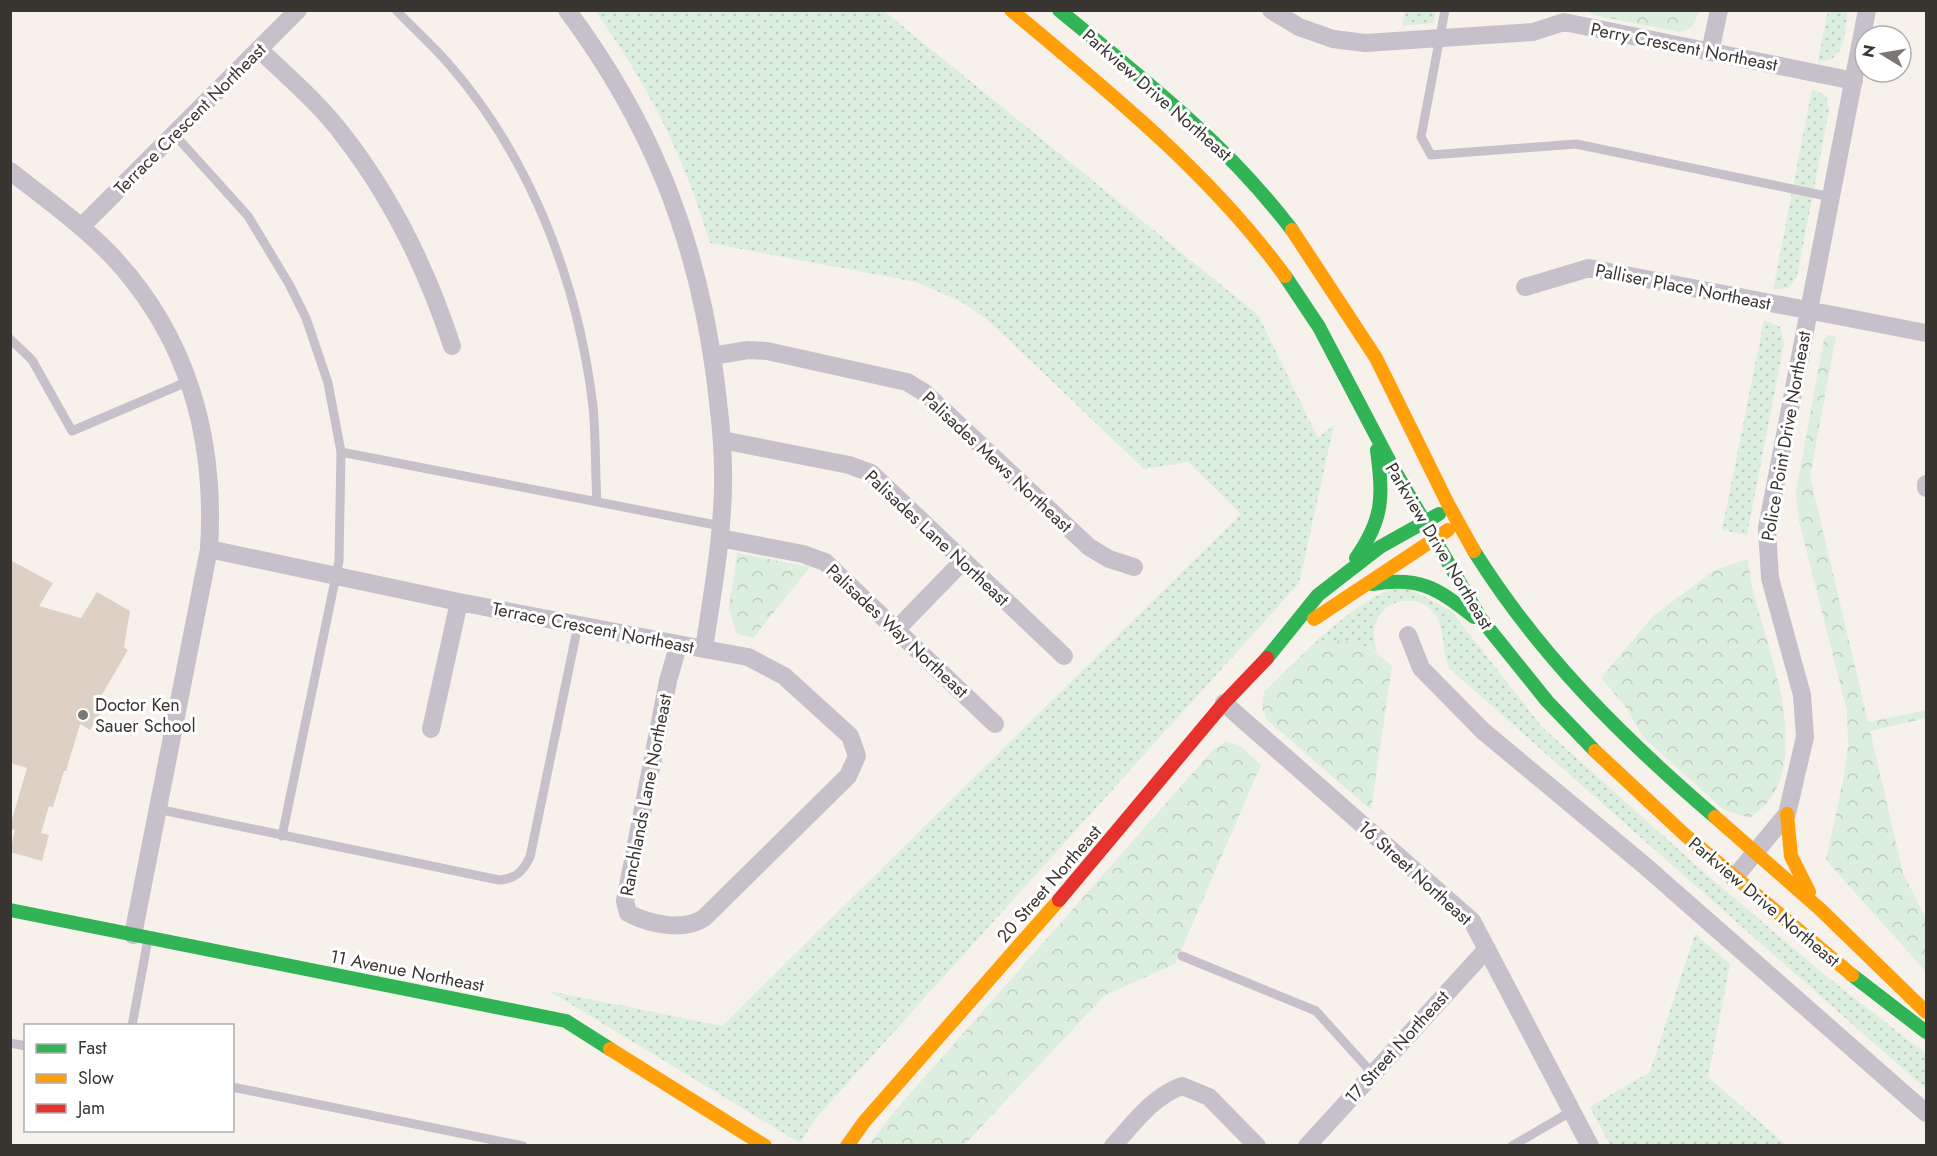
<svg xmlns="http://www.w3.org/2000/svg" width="1937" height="1156" viewBox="0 0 1937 1156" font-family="Jost,sans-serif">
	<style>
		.grass { fill: url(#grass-dots) }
		.forest { fill: url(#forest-crowns) }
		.building { fill: #ddd1c6 }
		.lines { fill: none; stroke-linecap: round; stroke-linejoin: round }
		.lane { stroke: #c6c0cb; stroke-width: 9 }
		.street { stroke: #c6c0cb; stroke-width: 18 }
		.fast { stroke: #30b455; stroke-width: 14 }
		.slow { stroke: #ff9f0a; stroke-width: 14 }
		.jam { stroke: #e5322d; stroke-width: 14 }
		.poi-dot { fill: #7b7772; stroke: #fff; stroke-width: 2 }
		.labels { text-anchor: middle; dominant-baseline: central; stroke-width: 6; stroke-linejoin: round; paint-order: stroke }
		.street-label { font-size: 18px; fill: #393632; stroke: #fff }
		.poi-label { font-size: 18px; fill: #393632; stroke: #fff; text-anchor: start }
	</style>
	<defs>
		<pattern id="grass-dots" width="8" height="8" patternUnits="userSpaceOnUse" patternTransform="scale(1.5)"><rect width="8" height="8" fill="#dceedd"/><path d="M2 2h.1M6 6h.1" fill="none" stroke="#becdbe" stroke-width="1.8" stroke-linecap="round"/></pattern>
		<pattern id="forest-crowns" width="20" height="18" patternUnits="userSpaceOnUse" patternTransform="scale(1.5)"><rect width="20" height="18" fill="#dceedd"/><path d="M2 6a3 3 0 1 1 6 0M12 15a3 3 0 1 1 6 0" fill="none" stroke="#becdbe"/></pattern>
	</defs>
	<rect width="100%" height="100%" fill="#f6f1ea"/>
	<path class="grass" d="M595 11H884L1258 315 1318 438 1334 425 1299 583 816 1118 800 1143 549 991 722 1026 1241 514 1188 462 1144 469 989 321 962 302 916 282 710 243C685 158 647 82 595 11Z
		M1405 11H1436L1433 23 1402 26Z
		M1828 11H1848C1844 30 1846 64 1818 61Z
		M1812 89 1826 96 1829 110 1797 277 1788 288 1773 290Z
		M1764 320 1780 327 1784 343 1747 535 1722 530Z
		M1404 586 1451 611 1542 727 1699 868 1826 976 1926 1054V1089L1450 669C1441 652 1446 630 1435 614 1419 592 1383 598 1375 625 1372 634 1375 643 1377 653 1358 642 1338 639 1316 641 1344 619 1369 593 1404 586Z
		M1695 934 1730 964 1708 1077 1786 1145H1610L1590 1107 1650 1072Z"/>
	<path class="forest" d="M1588 11H1700L1691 28 1680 32 1593 15Z
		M1828 335 1836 336 1810 476 1868 722 1926 710V718L1870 731 1903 873 1926 919V972L1826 860 1844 776 1848 745 1847 711 1799 521 1796 492 1824 339Z
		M737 553 810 567 753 638 736 633 729 607Z
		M1748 559C1750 571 1751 584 1754 595 1770 657 1819 773 1750 818L1724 810 1643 737 1625 706 1601 678 1653 616 1715 570Z
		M1333 640C1358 642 1373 649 1392 666L1371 810 1267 720 1262 707 1264 692 1316 641Z
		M1225 742 1239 745 1261 765 1175 964 1105 995 964 1145 868 1146 894 1112 1213 750Z"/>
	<path class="building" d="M10 560 53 583 39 606 81 618 97 592 130 611 124 647 128 650 100 698 107 702 90 730 80 724 66 771H64L53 807 49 806 41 833 49 835 42 861 10 852 15 830 10 829V826L27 768 10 763Z"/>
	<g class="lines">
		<path class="lane" d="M396 10C413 28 431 44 447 62 531 157 578 282 593 406 596 438 595 470 597 502
			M1445 10 1421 137 1431 155 1576 144 1831 197
			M174 134 248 216 289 284 306 318 328 383 341 452 339 561 282 836
			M10 339 32 360 72 431 189 381
			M341 452 721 526
			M157 809 499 880C516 879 523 871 530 857L578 625
			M1182 956 1316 1011 1373 1074
			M132 1026 148 939
			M10 1043 26 1046
			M232 1087 523 1146
			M1512 1146 1572 1111"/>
		<path class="street" d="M1271 10 1299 27 1333 39 1365 43 1533 32 1564 22 1854 81
			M259 49C288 77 319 103 343 135 393 199 427 270 452 346
			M1710 52 1719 10
			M10 171C45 198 81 224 112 256 188 337 216 439 209 549L133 935
			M81 227 298 10
			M1525 287 1589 268 1926 333
			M712 356 748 350 767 351 907 382 925 393 1089 547 1109 559 1134 567
			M722 440 849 465 871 473 1064 656
			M1926 484V488
			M720 538 803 554 825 562 995 724
			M209 549 459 602 704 649C712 595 722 541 723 487 724 447 719 408 714 369 695 233 649 120 567 10
			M896 630 962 562
			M1408 635 1421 668 1483 731 1644 865 1926 1113
			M678 646 668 681 625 901 628 913C649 924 683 932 704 918L848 776 857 756 850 736 784 676 748 657 704 649
			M1224 703 1472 921 1590 1146
			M431 729 459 602
			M1734 878 1787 814 1805 737 1802 695 1770 578 1767 528 1867 10
			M1113 1146C1133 1124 1153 1096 1182 1086L1209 1097 1257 1146
			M1307 1146 1487 949"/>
		<path class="fast" d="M1059 10C1143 79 1226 143 1292 230
			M1285 276 1319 327 1392 466 1481 619 1547 701 1595 751
			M1474 551C1539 655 1623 738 1715 817
			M1356 558C1384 518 1383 497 1377 450
			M1372 584C1420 576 1437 588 1474 617
			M1267 658 1318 595 1380 547 1439 514
			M10 910 566 1021 610 1049
			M1852 975 1926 1032"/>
		<path class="slow" d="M1011 10C1109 92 1209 172 1285 276
			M1292 230 1376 358 1449 506 1474 551
			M1314 619 1448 530
			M1595 751 1685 835 1852 975
			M1787 814 1791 856 1809 892
			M1715 817 1821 910 1926 1012
			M610 1049 765 1146
			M847 1146 864 1122 1059 900"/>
		<path class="jam" d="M1059 900 1224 703 1267 658"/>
	</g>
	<circle class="poi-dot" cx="83" cy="715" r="6"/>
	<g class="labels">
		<g class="street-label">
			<text transform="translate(1684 47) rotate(11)">Perry Crescent Northeast</text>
			<text transform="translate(1157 95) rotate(41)">Parkview Drive Northeast</text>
			<text transform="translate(190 119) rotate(-45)">Terrace Crescent Northeast</text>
			<text transform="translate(1683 287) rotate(11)">Palliser Place Northeast</text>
			<text transform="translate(1786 436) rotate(-80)">Police Point Drive Northeast</text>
			<text transform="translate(997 462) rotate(43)">Palisades Mews Northeast</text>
			<text transform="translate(937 538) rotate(43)">Palisades Lane Northeast</text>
			<text transform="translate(1439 546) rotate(59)">Parkview Drive Northeast</text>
			<text transform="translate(593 628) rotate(11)">Terrace Crescent Northeast</text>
			<text transform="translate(897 631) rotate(43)">Palisades Way Northeast</text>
			<text transform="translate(646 795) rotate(-79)">Ranchlands Lane Northeast</text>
			<text transform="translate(1415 873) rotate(42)">16 Street Northeast</text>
			<text transform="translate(1049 884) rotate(-49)">20 Street Northeast</text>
			<text transform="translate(1764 902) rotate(40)">Parkview Drive Northeast</text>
			<text transform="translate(407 971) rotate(11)">11 Avenue Northeast</text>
			<text transform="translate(1397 1047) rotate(-48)">17 Street Northeast</text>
		</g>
		<g class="poi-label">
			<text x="95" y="705">Doctor Ken<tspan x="95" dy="21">Sauer School</tspan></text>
		</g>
	</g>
	<rect width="1937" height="1156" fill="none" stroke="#393632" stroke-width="24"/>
	<rect x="24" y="1024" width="210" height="108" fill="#ffffff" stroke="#b0afad" stroke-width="1.5"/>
	<rect x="36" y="1044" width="30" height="9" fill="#30b455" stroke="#b0afad" stroke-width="1.5"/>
	<text x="78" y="1054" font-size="18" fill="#393632">Fast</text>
	<rect x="36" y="1074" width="30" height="9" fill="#ff9f0a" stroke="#b0afad" stroke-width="1.5"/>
	<text x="78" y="1084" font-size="18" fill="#393632">Slow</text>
	<rect x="36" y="1104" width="30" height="9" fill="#e5322d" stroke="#b0afad" stroke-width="1.5"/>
	<text x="78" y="1114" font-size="18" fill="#393632">Jam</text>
	<g transform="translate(1883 54) rotate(281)"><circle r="28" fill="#ffffff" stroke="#b0afad" stroke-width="1.5"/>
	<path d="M0-4.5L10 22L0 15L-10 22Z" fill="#7b7772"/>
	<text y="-9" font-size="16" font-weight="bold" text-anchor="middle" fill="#393632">N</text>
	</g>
</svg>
